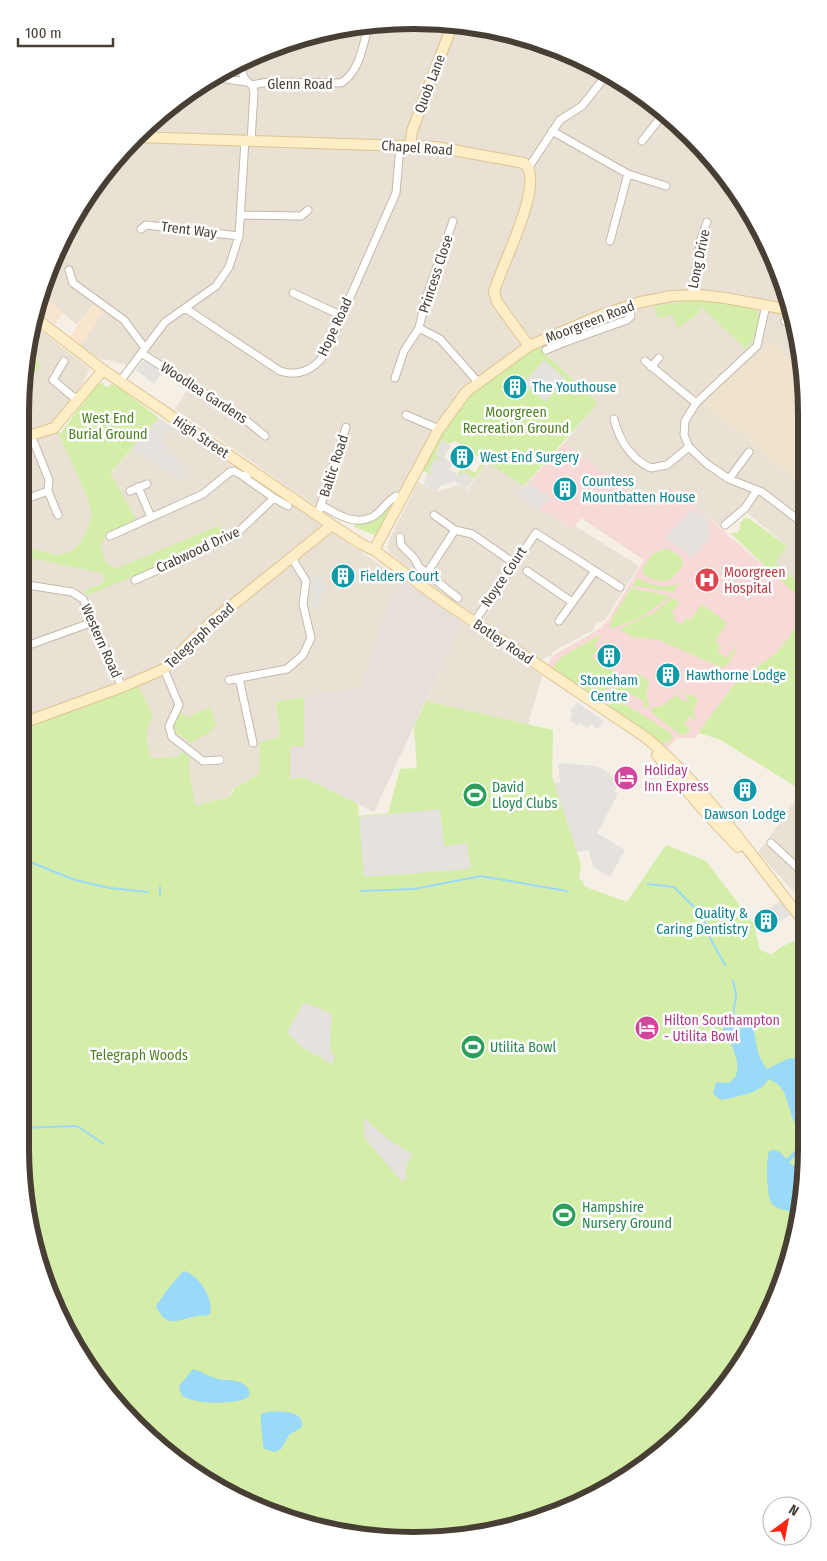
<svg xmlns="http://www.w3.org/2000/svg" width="827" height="1561" viewBox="0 0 827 1561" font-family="'Fira Sans Condensed',sans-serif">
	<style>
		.residential { fill: #e9e1d3 }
		.commercial { fill: #f9e4ce }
		.industrial { fill: #e7e0da }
		.education { fill: #efe3ce }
		.medical { fill: #f7d9d7 }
		.green { fill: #d4eeaa }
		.parking { fill: #e5e2de }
		.water { fill: #9bd9f8 }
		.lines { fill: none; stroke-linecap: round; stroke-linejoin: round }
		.stream { stroke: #9bd9f8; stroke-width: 2 }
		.street-casing { stroke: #c4b9aa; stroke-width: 9 }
		.secondary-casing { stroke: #ddc492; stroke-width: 12 }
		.street { stroke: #fff; stroke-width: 7 }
		.secondary { stroke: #ffedc5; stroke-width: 10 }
		.labels { text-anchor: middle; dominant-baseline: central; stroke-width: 5; stroke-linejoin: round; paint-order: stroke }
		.street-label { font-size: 14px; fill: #483f34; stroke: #fff }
		.culture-label { font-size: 14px; fill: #0d838f; stroke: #fff; text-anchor: start }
		.park-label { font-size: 14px; fill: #4c8120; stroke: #fff }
		.health-label { font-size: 14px; fill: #be3a42; stroke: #fff; text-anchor: start }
		.hotel-label { font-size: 14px; fill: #b23c85; stroke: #fff; text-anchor: start }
		.leisure-label { font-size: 14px; fill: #27864d; stroke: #fff; text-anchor: start }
		.rim { fill: none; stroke: #483f34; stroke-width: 6 }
	</style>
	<rect width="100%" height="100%" fill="#f5efe5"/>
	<path class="residential" d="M387 21 465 23 540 41 610 73 673 118 741 195 786 287 804 367 784 356 767 341V346L760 354 727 379 704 403 804 486V587L775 563 787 546 743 509 720 527 671 486 652 508 564 443 598 403 531 340 464 388 438 422 400 496 379 511 357 519 323 504 315 505 310 502 175 409 191 384 142 352 131 366 95 357 80 347 85 340 94 303 77 325 50 302 47 292 43 289 73 217 117 154 174 101 239 61 311 33Z
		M31 323 90 369 75 397 55 423 88 499 159 418 248 475 404 581 389 605 362 688 276 702 280 737 259 774 233 789 229 797 194 807 189 769 177 757 152 758 145 744 147 728 153 715 134 678 20 721 21 388Z
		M487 461 524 486 517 495 544 514 546 511 572 529 575 526 639 566 605 620 595 624 593 630 565 645 554 651 550 657 548 656 542 660 437 590 390 553 387 548 391 536 418 482 436 492 458 485 467 491Z
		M462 622 542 676 528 725 426 701Z
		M805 778V904L758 853 802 791 798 788Z"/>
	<path class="commercial" d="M43 289 47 292 50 302 63 313 55 324 36 306Z
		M94 303 105 310 80 347 69 338Z"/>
	<path class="industrial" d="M404 581 462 622 374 812 303 777 289 779 290 746H304V697L362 688 389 604Z"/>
	<path class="education" d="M766 340 781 347 784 356 804 367V486L704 403 727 379 760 354 767 346Z"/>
	<path class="medical" d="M564 443 652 508 671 486 804 600V615L787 640 776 653 736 682 695 738H677L667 748 548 665 553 656 601 628 610 617 644 560 581 518 573 529 546 511 544 514 517 495Z"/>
	<path class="green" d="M700 300 750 307 758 312C761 322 754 342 746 349L700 306 699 313 678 328 672 315 658 318 654 306Z
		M28 345 36 351 30 359H37L41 367 28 378 32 384 30 388 24 391V395L21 396Z
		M537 346 598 403 524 486 487 462 474 479 463 471 460 476 457 474 462 467 457 461 475 473 483 460 455 441 448 444 442 440 437 455 442 460 433 476 423 471 429 459 427 458 442 431 449 435 443 430 468 394Z
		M102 383H104V386L110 387V384L117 386 159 418 110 473 138 523 110 536 106 535 100 546 105 561 115 569 218 526 226 531 228 537 88 595 85 593 87 589 100 585 105 580 102 573 21 556V546L57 555 71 552 80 543 89 526 92 515 88 499 58 432 61 433 97 384Z
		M396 499 377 536 354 527 357 522 385 507 388 508Z
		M745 518 750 519 787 546 775 563 804 587V602L730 533H737L740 529V523Z
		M667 548 681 557 683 566 670 580 660 581 646 577 642 570 652 554Z
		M637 578C650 585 665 589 679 584L673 592 633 586Z
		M631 588 670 596 640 618 611 629 610 622Z
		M672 597 679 602 672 613 675 616 673 619 681 625 687 618 690 620 702 604 727 623 715 641 720 645 717 651 727 658 736 646 737 648 728 664 723 667 715 665 660 640 632 637 620 629 655 612Z
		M804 614 805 778 798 788 719 739 698 733 736 682 776 653 787 640Z
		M601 634 594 646 598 649 592 657 614 671 613 675 627 685 637 673 649 681 646 695 649 704 648 707 642 708 645 702 628 692 625 696 613 691 609 687 602 693 606 696 599 699 554 669V664L563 656Z
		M138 686 153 715C145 731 144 742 152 758L177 757 182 752 190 757 189 769 195 806 229 797 234 791 233 789 259 774 260 742 280 737 276 702 304 697V746H290V779L303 777 358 804 359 816 388 813 400 769 417 768 414 727 426 701 553 730 552 776 581 864 579 878 584 883 583 886 627 902 666 845 706 861 754 924 760 950 772 955C778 945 796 942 805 935L806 1173 794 1250 754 1344 673 1443 564 1511 440 1540 312 1528 195 1475 101 1387 41 1274 20 1147V728Z
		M677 688 689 696 692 694 698 700 693 712 696 720 690 716 684 724 690 728 685 735 679 734 651 712 652 708 664 705 675 695 686 702 688 698Z
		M615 698 671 733 672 740 661 744 608 706Z
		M210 707 216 725 209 733 191 742 176 733 173 726 181 711 186 718Z"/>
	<path class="parking" d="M544 360 565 378 545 402 526 386V380Z
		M147 361 163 371 154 384 136 370 142 362Z
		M159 418 174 428 170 434 166 431 161 442 167 446 165 450 185 464 182 469 187 473 182 481 132 448Z
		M442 440 451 446 444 457 453 464 449 469 460 476 463 471 474 479 466 490 455 481 440 486 436 492 424 484 427 473 434 475 428 471 435 458 442 460 435 454Z
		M529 483 551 498 538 510 517 495 523 486 525 488Z
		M693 509 707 517 710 537 691 559 686 552 664 538Z
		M310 577H321V581H325V593H320V607H309V599H314L315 594 309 593Z
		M577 702 604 721 598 729 590 724 588 728 580 723 577 726 569 720 572 716 571 710Z
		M558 763 597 766 609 773 618 784 615 792 618 794 597 833 625 850 610 877 593 867 589 850 577 852 554 783 560 782Z
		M440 809 444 846 467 843 471 869 364 877 359 817Z
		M780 901 790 915 774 925 765 912Z
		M304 1002 332 1014 330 1050 335 1057 333 1060 334 1065 301 1047 287 1032Z
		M363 1117 388 1139 412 1154 406 1167V1181H401L364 1137Z"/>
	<path class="water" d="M741 1014C757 1021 754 1040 759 1055 761 1060 764 1065 767 1069L787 1059 806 1056V1132C783 1125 796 1088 768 1079 763 1093 735 1097 721 1100L713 1094 716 1082 728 1083C748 1074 731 1042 723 1030 726 1019 732 1018 741 1014Z
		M806 1134V1142L789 1163 806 1172 803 1189 791 1212C785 1210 777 1209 772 1204 766 1196 766 1160 769 1151L774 1150 780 1152 786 1159 800 1146Z
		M184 1271C199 1275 214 1298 210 1314 205 1317 205 1315 199 1316 180 1317 169 1332 156 1307 158 1301 180 1273 184 1271Z
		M193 1369C201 1371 207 1376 215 1378 228 1382 245 1377 250 1393L248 1397C238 1405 189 1405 181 1394L179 1386Z
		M268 1412C279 1411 305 1410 302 1427L289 1435 281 1449 275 1452 264 1449C263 1446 260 1417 261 1414Z"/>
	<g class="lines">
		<path class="stream" d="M20 858 75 880 110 888 148 892
			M648 884 674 887 697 910 706 924 710 938 725 965
			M160 887V894
			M361 891 414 889 481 876 567 891
			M733 1016 736 995 733 980
			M20 1128 77 1126 104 1144"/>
		<defs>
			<path id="street" d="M242 60C242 71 241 79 252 85L254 92 251 141
				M214 77 246 82
				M252 85 268 82 341 83C360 72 363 44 369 24
				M668 114 673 118
				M552 131 628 174 666 186
				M642 141 665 112
				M529 167 560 120 582 106 609 72
				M241 215 301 216 308 210
				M141 229 146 225 239 236
				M610 241 628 174
				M69 270 73 283 124 320 145 348
				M293 293 340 315
				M691 295 701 239 707 222
				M766 305 757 346 696 403 685 421 684 435 689 447 707 464 729 479 762 492 804 524
				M185 308 280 371C298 377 314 370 325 354L396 193 400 146
				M785 321 794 323
				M419 328 440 339 478 382
				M546 338 560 344 627 320 631 316 629 306
				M546 350 560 344
				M141 353 242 417 265 436
				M64 361 53 380 77 400
				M645 361 696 403
				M651 367 659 358
				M395 378 404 351 419 328 426 298 453 221
				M121 380 165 322 216 286 229 267 239 236 245 140
				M406 415 439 429
				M614 419C619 440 631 459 651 468L667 465 689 447
				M31 435 49 480 48 491 58 515
				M729 479 749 452
				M138 487 151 517
				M130 491 147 484
				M274 498 288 506
				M23 500 48 491
				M321 505C339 516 361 529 379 512 385 506 389 500 396 496
				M318 514 346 427
				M434 515 455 530 472 534 514 563
				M725 525 745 508 757 490
				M110 536 203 494 230 472 234 471 243 476 248 474
				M400 537 401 545 414 558 419 567 458 598
				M527 571 572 602
				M427 573 455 530
				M135 580 234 536 274 498 244 477
				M21 584 72 592 83 599 122 687
				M559 621 595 571
				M474 622 536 533 620 587
				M21 648 93 622
				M164 669 179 705 169 726 172 737 203 761 220 760
				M239 678 253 743
				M229 680 287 669 303 655 311 638 303 604 306 581 292 558
				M771 843 799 869 805 870
				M793 908 805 901"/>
			<path id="secondary" d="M136 137 436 147 524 163C547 181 500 268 494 292L497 302 529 346
				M410 146 412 131 453 23
				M33 316 103 370 332 525 361 544 374 550 434 595 645 737C705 785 756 863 805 923
				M21 435H31L54 428 103 370
				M374 550 439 429 466 392 529 346 601 315 641 302 671 296 700 295 725 298 791 310
				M20 724 122 687 164 669 210 623 332 525
				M657 755 705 812 738 847"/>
		</defs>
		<use href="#street" class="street-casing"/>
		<use href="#secondary" class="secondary-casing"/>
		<use href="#street" class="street"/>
		<use href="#secondary" class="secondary"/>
	</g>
	<defs>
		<symbol id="building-disc" viewBox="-11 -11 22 22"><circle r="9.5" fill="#0f9aa8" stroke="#fff"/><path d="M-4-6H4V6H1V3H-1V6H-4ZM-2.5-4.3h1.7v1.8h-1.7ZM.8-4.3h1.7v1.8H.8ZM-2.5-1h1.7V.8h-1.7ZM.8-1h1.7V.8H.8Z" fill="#fff"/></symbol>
		<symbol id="hospital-disc" viewBox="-11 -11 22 22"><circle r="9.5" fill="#e0444e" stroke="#fff"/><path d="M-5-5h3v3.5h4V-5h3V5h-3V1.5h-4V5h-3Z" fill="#fff"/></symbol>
		<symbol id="hotel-disc" viewBox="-11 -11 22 22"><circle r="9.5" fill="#d1479c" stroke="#fff"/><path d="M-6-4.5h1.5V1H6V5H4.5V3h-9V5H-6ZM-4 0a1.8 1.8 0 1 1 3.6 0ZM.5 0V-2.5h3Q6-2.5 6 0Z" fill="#fff"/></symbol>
		<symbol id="stadium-disc" viewBox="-11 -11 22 22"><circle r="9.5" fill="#2e9e5b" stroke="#fff"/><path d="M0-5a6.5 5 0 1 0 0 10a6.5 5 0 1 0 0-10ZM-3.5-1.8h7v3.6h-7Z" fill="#fff"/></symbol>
	</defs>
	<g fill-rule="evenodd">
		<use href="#building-disc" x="501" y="373" width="28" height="28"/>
		<use href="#building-disc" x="448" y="443" width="28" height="28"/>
		<use href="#building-disc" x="551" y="475" width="28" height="28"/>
		<use href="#building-disc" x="329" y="562" width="28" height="28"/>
		<use href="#hospital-disc" x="693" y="566" width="28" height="28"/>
		<use href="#building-disc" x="595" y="642" width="28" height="28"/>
		<use href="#building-disc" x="654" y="661" width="28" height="28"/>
		<use href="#hotel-disc" x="612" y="764" width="28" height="28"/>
		<use href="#building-disc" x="731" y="776" width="28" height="28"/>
		<use href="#stadium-disc" x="461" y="781" width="28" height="28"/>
		<use href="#building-disc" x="752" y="907" width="28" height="28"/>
		<use href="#hotel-disc" x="633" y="1014" width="28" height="28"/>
		<use href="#stadium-disc" x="459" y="1033" width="28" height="28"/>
		<use href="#stadium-disc" x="550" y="1201" width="28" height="28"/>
	</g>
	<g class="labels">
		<g class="street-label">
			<text x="300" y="84">Glenn Road</text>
			<text transform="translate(430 84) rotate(-69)">Quob Lane</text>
			<text transform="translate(417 148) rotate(4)">Chapel Road</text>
			<text transform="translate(189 230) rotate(7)">Trent Way</text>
			<text transform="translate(699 259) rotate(-78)">Long Drive</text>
			<text transform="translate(436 274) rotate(-72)">Princess Close</text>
			<text transform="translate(590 322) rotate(-21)">Moorgreen Road</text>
			<text transform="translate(335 327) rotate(-65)">Hope Road</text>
			<text transform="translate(204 393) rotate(33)">Woodlea Gardens</text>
			<text transform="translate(201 437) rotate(34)">High Street</text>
			<text transform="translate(334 466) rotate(-72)">Baltic Road</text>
			<text transform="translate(198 550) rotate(-25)">Crabwood Drive</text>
			<text transform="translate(504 577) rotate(-56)">Noyce Court</text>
			<text transform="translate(200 636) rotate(-43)">Telegraph Road</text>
			<text transform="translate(101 641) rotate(66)">Western Road</text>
			<text transform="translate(503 642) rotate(34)">Botley Road</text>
		</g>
		<g class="culture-label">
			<text x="532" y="387">The Youthouse</text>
			<text x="480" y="457">West End Surgery</text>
			<text x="582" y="481">Countess<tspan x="582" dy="16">Mountbatten House</tspan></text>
			<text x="360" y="576">Fielders Court</text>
			<text x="686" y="675">Hawthorne Lodge</text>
			<text x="609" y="680" text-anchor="middle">Stoneham<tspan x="609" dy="16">Centre</tspan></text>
			<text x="745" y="814" text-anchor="middle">Dawson Lodge</text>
			<text x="748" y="913" text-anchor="end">Quality &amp;<tspan x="748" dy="16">Caring Dentistry</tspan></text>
		</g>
		<g class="park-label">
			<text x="516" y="412">Moorgreen<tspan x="516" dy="16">Recreation Ground</tspan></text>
			<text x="108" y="418">West End<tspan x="108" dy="16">Burial Ground</tspan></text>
			<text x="139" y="1055">Telegraph Woods</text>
		</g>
		<g class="health-label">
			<text x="724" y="572">Moorgreen<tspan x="724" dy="16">Hospital</tspan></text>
		</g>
		<g class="hotel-label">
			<text x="644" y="770">Holiday<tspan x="644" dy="16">Inn Express</tspan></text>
			<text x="664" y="1020">Hilton Southampton<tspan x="664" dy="16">- Utilita Bowl</tspan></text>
		</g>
		<g class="leisure-label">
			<text x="492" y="787">David<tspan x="492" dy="16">Lloyd Clubs</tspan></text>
			<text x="490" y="1047">Utilita Bowl</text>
			<text x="582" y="1207">Hampshire<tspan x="582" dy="16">Nursery Ground</tspan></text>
		</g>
	</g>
	<path d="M0 0H827V1561H0ZM413 29H414A384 384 0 0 1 798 413V1148A384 384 0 0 1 414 1532H413A384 384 0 0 1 29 1148V413A384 384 0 0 1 413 29Z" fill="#fff" fill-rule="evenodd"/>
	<path class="rim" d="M413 29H414A384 384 0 0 1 798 413V1148A384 384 0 0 1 414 1532H413A384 384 0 0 1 29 1148V413A384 384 0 0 1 413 29Z"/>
	<g transform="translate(787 1521) rotate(32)"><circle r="24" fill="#ffffff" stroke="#b6b2ae"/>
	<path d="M0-4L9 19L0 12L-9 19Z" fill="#ff2412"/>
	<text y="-8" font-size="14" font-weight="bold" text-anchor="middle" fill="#483f34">N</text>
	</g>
	<path d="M18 38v8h95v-8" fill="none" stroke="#483f34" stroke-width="2.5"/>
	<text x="25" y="38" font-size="15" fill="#483f34" stroke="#ffffff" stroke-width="4" paint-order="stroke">100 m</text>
</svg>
